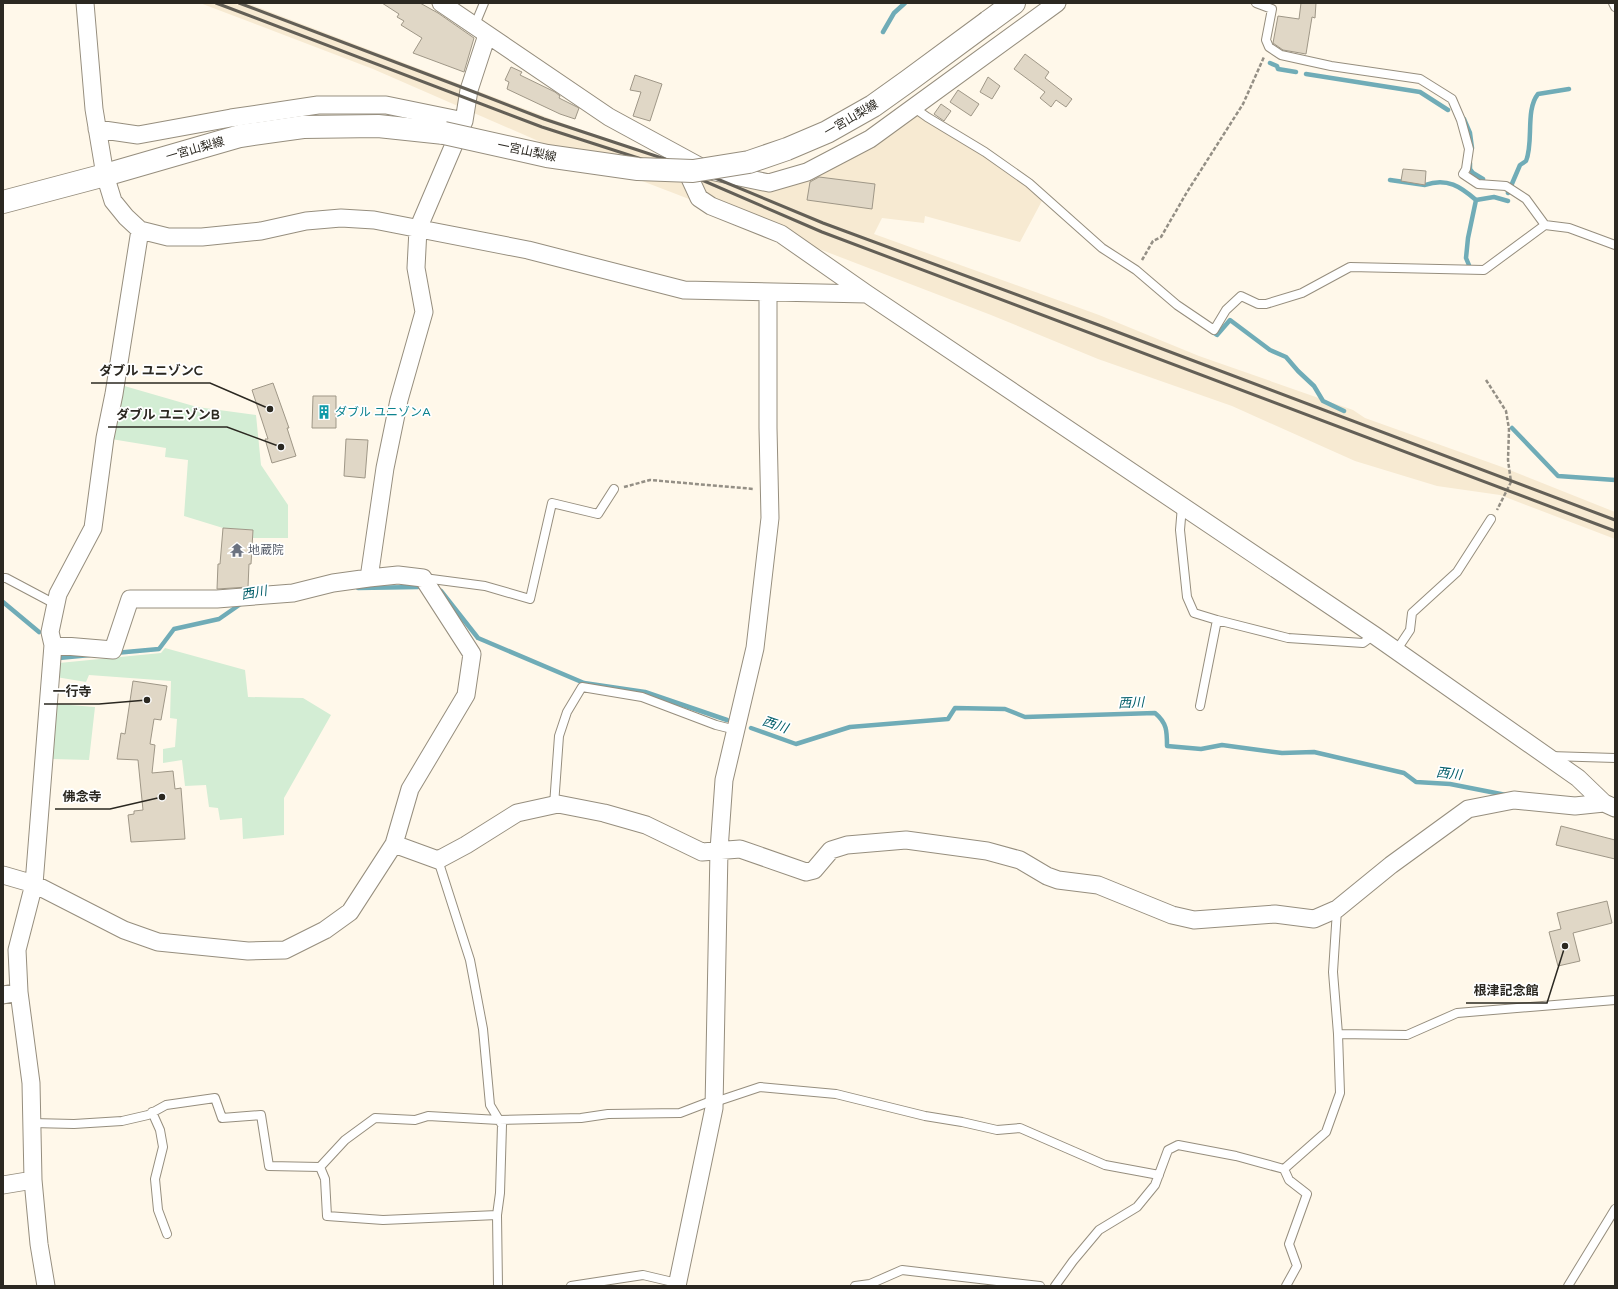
<svg xmlns="http://www.w3.org/2000/svg" width="1618" height="1289" viewBox="0 0 1618 1289" font-family="'Varela Round','Noto Sans JP',sans-serif">
	<style>
		.built { fill: #f7ead2 }
		.green { fill: #d3edd4 }
		.lines { fill: none; stroke-linecap: round; stroke-linejoin: round }
		.stream { stroke: #70acb7; stroke-width: 4.5 }
		.building { fill: #e0d7c6; stroke: #9f9787 }
		.service-casing { stroke: #968e7e; stroke-width: 10 }
		.minor-casing { stroke: #968e7e; stroke-width: 19 }
		.secondary-casing { stroke: #968e7e; stroke-width: 24 }
		.path { stroke: #948f85; stroke-width: 2.5; stroke-dasharray: 4 2; stroke-linecap: butt }
		.service { stroke: #fff; stroke-width: 8 }
		.minor { stroke: #fff; stroke-width: 17 }
		.secondary { stroke: #fff; stroke-width: 22 }
		.rail { stroke: #635f56; stroke-width: 3 }
		.secondary-bridge-casing { stroke: #968e7e; stroke-width: 24; stroke-linecap: butt }
		.secondary-bridge { stroke: #fff; stroke-width: 22 }
		.labels { text-anchor: middle; dominant-baseline: central; stroke-width: 3.5; stroke-linejoin: round; paint-order: stroke }
		.street-label { font-size: 12px; fill: #2b2821; stroke: #fff }
		.culture-label { font-size: 12px; fill: #0d838f; stroke: #fff; text-anchor: start }
		.worship-label { font-size: 12px; fill: #5b616d; stroke: #fff; text-anchor: start }
		.water-label { font-size: 13px; font-style: italic; fill: #015d69; stroke: #fff }
		.leader { fill: none; stroke: #2b2821; stroke-width: 1.5 }
		.callout-dot { fill: #2b2821; stroke: #fff; stroke-width: 1.5 }
		.callout-label { font-size: 13px; text-anchor: middle; font-weight: bold; fill: #2b2821; stroke: #fff; stroke-width: 3.5; stroke-linejoin: round; paint-order: stroke }
	</style>
	<rect width="100%" height="100%" fill="#fff8ea"/>
	<path class="built" d="M200 3H247L554 120 743 187 769 183 913 107 1044 197 1020 242 925 216 924 223 882 218 874 234 1099 315 1199 356 1353 410 1365 418 1502 467 1615 512V539L1500 495 1437 486 1355 461 1232 406 1098 359 991 315 543 143 373 69Z"/>
	<path class="green" d="M121 385 197 407 256 415 261 465 288 505V538H253V530L223 528 184 516 188 460 165 457 166 448 105 438Z
		M165 648 245 670 248 697 303 698 331 715 284 798V835L243 839 242 818 220 820 218 808 209 807 206 785 185 786 182 760 163 763V749L175 747 177 719 170 718 171 681 89 675 86 682 56 677 59 663 161 653Z
		M57 704 95 707 89 760 52 759Z"/>
	<g class="lines">
		<path class="stream" d="M883 32 894 13 905 3
			M1270 63 1277 66 1278 69 1296 72
			M1306 74 1420 92 1448 110
			M1464 119 1470 133 1472 148
			M1470 163V169L1473 173 1483 179
			M1390 180 1425 185C1447 177 1461 187 1476 200L1468 238 1466 258 1471 270
			M1508 193 1520 165 1526 161C1534 142 1525 110 1538 94L1569 89
			M1476 200 1494 197 1508 201
			M1211 331 1217 335 1230 320 1270 350 1286 357 1298 371 1314 386 1323 401 1344 411
			M1512 428 1558 476 1615 480
			M358 588 418 587
			M441 591 478 638 584 683 645 692 727 720
			M3 602 39 632
			M115 653 159 649 174 629 219 619 242 603
			M59 658 90 655
			M751 728 796 744 850 727 948 719 955 708 1005 709 1025 717 1155 713C1167 723 1167 731 1167 746L1201 749 1222 745 1282 753 1314 752 1404 773 1416 782 1450 784 1506 795"/>
	</g>
	<path class="building" d="M382 3H420L438 13 474 38 464 72 413 53 422 38 401 25 404 21 397 17 399 14Z
		M1301 3H1316L1315 18 1312 17 1306 54 1283 50 1273 43 1278 16 1299 19Z
		M1025 54 1049 72 1045 78 1072 99 1066 107 1056 100 1051 107 1040 98 1045 92 1014 69Z
		M511 67 522 72 520 75 555 92 560 96 559 98 579 108 575 119 560 114 507 89 509 82 505 80Z
		M635 75 662 84 650 121 633 116 641 92 630 90Z
		M988 77 1000 86 992 99 980 92Z
		M958 90 979 104 971 116 950 102Z
		M941 104 951 111 944 121 934 114Z
		M1403 169 1426 171 1425 185 1401 181Z
		M819 177 875 184 872 209 807 200 810 182Z
		M273 383 289 428H287L296 456 272 463 265 439H268L252 390Z
		M313 396H336V428H312Z
		M346 439 368 440 365 478 344 476Z
		M223 528 253 530 251 564H249L248 587 217 589 218 564H220Z
		M133 681 167 686 161 720 154 719 150 744 155 745 152 773 173 771 175 789 181 788 185 839 131 842 128 815 134 814V811L143 810 138 760 117 759 121 733 125 734Z
		M1561 826 1615 840V859L1556 845Z
		M1607 901 1612 923 1573 933 1580 961 1558 966 1549 932 1561 929 1557 913Z"/>
	<g class="lines">
		<defs>
			<path id="service" d="M1256 3 1272 9 1266 40 1269 47 1281 55 1331 66 1420 79 1452 99 1461 120 1469 149 1466 169 1463 174 1478 184 1506 186 1526 199 1545 225
				M1613 3 1615 7
				M474 27 484 3
				M913 107 927 117 985 152 1029 183 1102 248 1136 270 1177 305 1214 330 1226 310 1241 296 1258 304H1266L1302 293 1350 267 1484 270 1545 225 1569 228 1615 245
				M1182 506 1180 530 1187 597 1194 613 1217 620
				M3 578H6L55 604
				M424 578 485 586 530 599 552 503 598 514 614 489
				M1396 651 1410 630 1412 613 1457 572 1491 519
				M1200 706 1217 620 1288 638 1363 643 1374 635
				M1550 756 1615 758
				M554 805 559 736 567 712 582 687 642 697 716 725 736 730
				M438 860 470 960 483 1029 490 1105 502 1125 500 1193 497 1215 498 1286
				M1338 1034 1407 1035 1457 1013 1615 1000
				M152 1112 160 1130 163 1147 155 1179 158 1210 167 1234
				M32 1123 74 1124 122 1121 148 1115 166 1105 215 1098 222 1118 261 1115 269 1166 320 1167 345 1140 375 1118 415 1120 428 1116 499 1120 581 1118 608 1114 680 1113 714 1100H721L760 1087 836 1094 925 1116 962 1122 997 1130 1020 1128 1105 1165 1159 1175
				M320 1167 325 1179 327 1216 383 1220 497 1215
				M1284 1169 1289 1180 1307 1194 1289 1244 1297 1266 1286 1286
				M571 1286 643 1275 677 1283
				M855 1286 870 1284 902 1270 1040 1286
				M1055 1286 1073 1261 1099 1230 1137 1207 1155 1185 1168 1150 1178 1145 1236 1156 1284 1169 1326 1132 1340 1093 1338 1034 1333 972 1337 910
				M1568 1286 1615 1209"/>
			<path id="minor" d="M85 3 94 109 105 175 113 201 126 217 140 230 168 237H202L261 231 306 221 341 218 374 220 528 250 684 290 867 294
				M441 3 609 117 699 166
				M1057 3 870 139 807 172 769 183 686 166 688 174 699 198 711 206 781 234 867 294 1374 635 1578 778 1604 803 1615 808
				M97 129 138 135 231 118 318 105H386L464 121
				M369 578 385 468 399 400 424 312 416 268 418 229 464 121 469 90 487 35
				M394 844 438 860 466 845 517 813 558 804 604 813 646 825 702 852 740 849 806 872 814 870 831 850 847 845 906 840 987 851 1020 860 1047 876 1058 880 1098 885 1172 915 1194 920 1275 914 1314 919 1337 909 1391 865 1468 809 1514 800 1575 806 1604 803
				M3 875 34 884 124 930 158 942 248 951 285 950 325 930 350 912 394 844 410 789 466 695 472 654 423 578 398 575 369 578 333 583 293 593 217 599H130L113 650 53 645
				M3 995 19 992
				M3 1185 33 1180
				M46 1286 39 1244 33 1180 31 1083 19 992 17 950 34 884 53 645 50 632 58 594 93 528 105 438 114 394 140 230
				M677 1286 714 1108 719 850 724 780 755 648 770 518 768 428V292"/>
			<path id="secondary" d="M988 22 1014 3
				M3 202 105 175 240 136 303 127 378 126 444 133"/>
		</defs>
		<use href="#service" class="service-casing"/>
		<use href="#minor" class="minor-casing"/>
		<use href="#secondary" class="secondary-casing"/>
		<path class="path" d="M1142 260 1153 241 1161 237 1187 192 1243 104 1264 57
			M1486 380 1506 411 1509 429 1508 460 1511 482 1497 510
			M624 487 650 480 754 489"/>
		<use href="#service" class="service"/>
		<use href="#minor" class="minor"/>
		<use href="#secondary" class="secondary"/>
		<path class="rail" d="M216 3 542 127 688 174 822 232 1615 531
			M239 3 469 90 544 119 686 166 823 223 1112 330 1615 520"/>
		<defs>
			<path id="secondary-bridge" d="M444 133 547 156 638 169 693 171 749 162 787 149 827 132 873 106 908 81 988 22"/>
		</defs>
		<use href="#secondary-bridge" class="secondary-bridge-casing"/>
		<use href="#secondary-bridge" class="secondary-bridge"/>
	</g>
	<defs>
		<symbol id="building-bare" viewBox="-9 -9 18 18"><path d="M-4-6H4V6H1V3H-1V6H-4ZM-2.5-4.3h1.7v1.8h-1.7ZM.8-4.3h1.7v1.8H.8ZM-2.5-1h1.7V.8h-1.7ZM.8-1h1.7V.8H.8Z" fill="#0f9aa8" stroke="#fff" stroke-width="2.5" paint-order="stroke"/></symbol>
		<symbol id="temple-bare" viewBox="-9 -9 18 18"><path d="M0-6L5-2H3V0L6.5 2.5H4V6H1.5V3h-3V6H-4V2.5H-6.5L-3 0V-2H-5Z" fill="#6b7280" stroke="#fff" stroke-width="2.5" paint-order="stroke"/></symbol>
	</defs>
	<g fill-rule="evenodd">
		<use href="#building-bare" x="314" y="402" width="20" height="20"/>
		<use href="#temple-bare" x="227" y="540" width="20" height="20"/>
	</g>
	<g class="labels">
		<g class="street-label">
			<text transform="translate(851 118) rotate(-30)">一宮山梨線</text>
			<text transform="translate(195 149) rotate(-16)">一宮山梨線</text>
			<text transform="translate(527 151) rotate(12)">一宮山梨線</text>
		</g>
		<g class="culture-label">
			<text x="335" y="412">ダブル ユニゾンA</text>
		</g>
		<g class="worship-label">
			<text x="248" y="550">地蔵院</text>
		</g>
		<g class="water-label">
			<text transform="translate(254 593) rotate(-10)">西川</text>
			<text transform="translate(1131 703) rotate(-2)">西川</text>
			<text transform="translate(775 725) rotate(19)">西川</text>
			<text transform="translate(1449 774) rotate(6)">西川</text>
		</g>
	</g>
	<path class="leader" d="M270 409L210 383H91M281 447L227 427H108M147 700L99 704H44M162 797L110 809H55M1565 946L1547 1003H1466"/>
	<g class="callout-dot">
		<circle cx="270" cy="409" r="4"/>
		<circle cx="281" cy="447" r="4"/>
		<circle cx="147" cy="700" r="4"/>
		<circle cx="162" cy="797" r="4"/>
		<circle cx="1565" cy="946" r="4"/>
	</g>
	<g class="callout-label">
		<text x="151" y="375">ダブル ユニゾンC</text>
		<text x="168" y="419">ダブル ユニゾンB</text>
		<text x="72" y="696">一行寺</text>
		<text x="82" y="801">佛念寺</text>
		<text x="1506" y="995">根津記念館</text>
	</g>
	<rect width="1618" height="1289" fill="none" stroke="#2b2821" stroke-width="8"/>
</svg>
